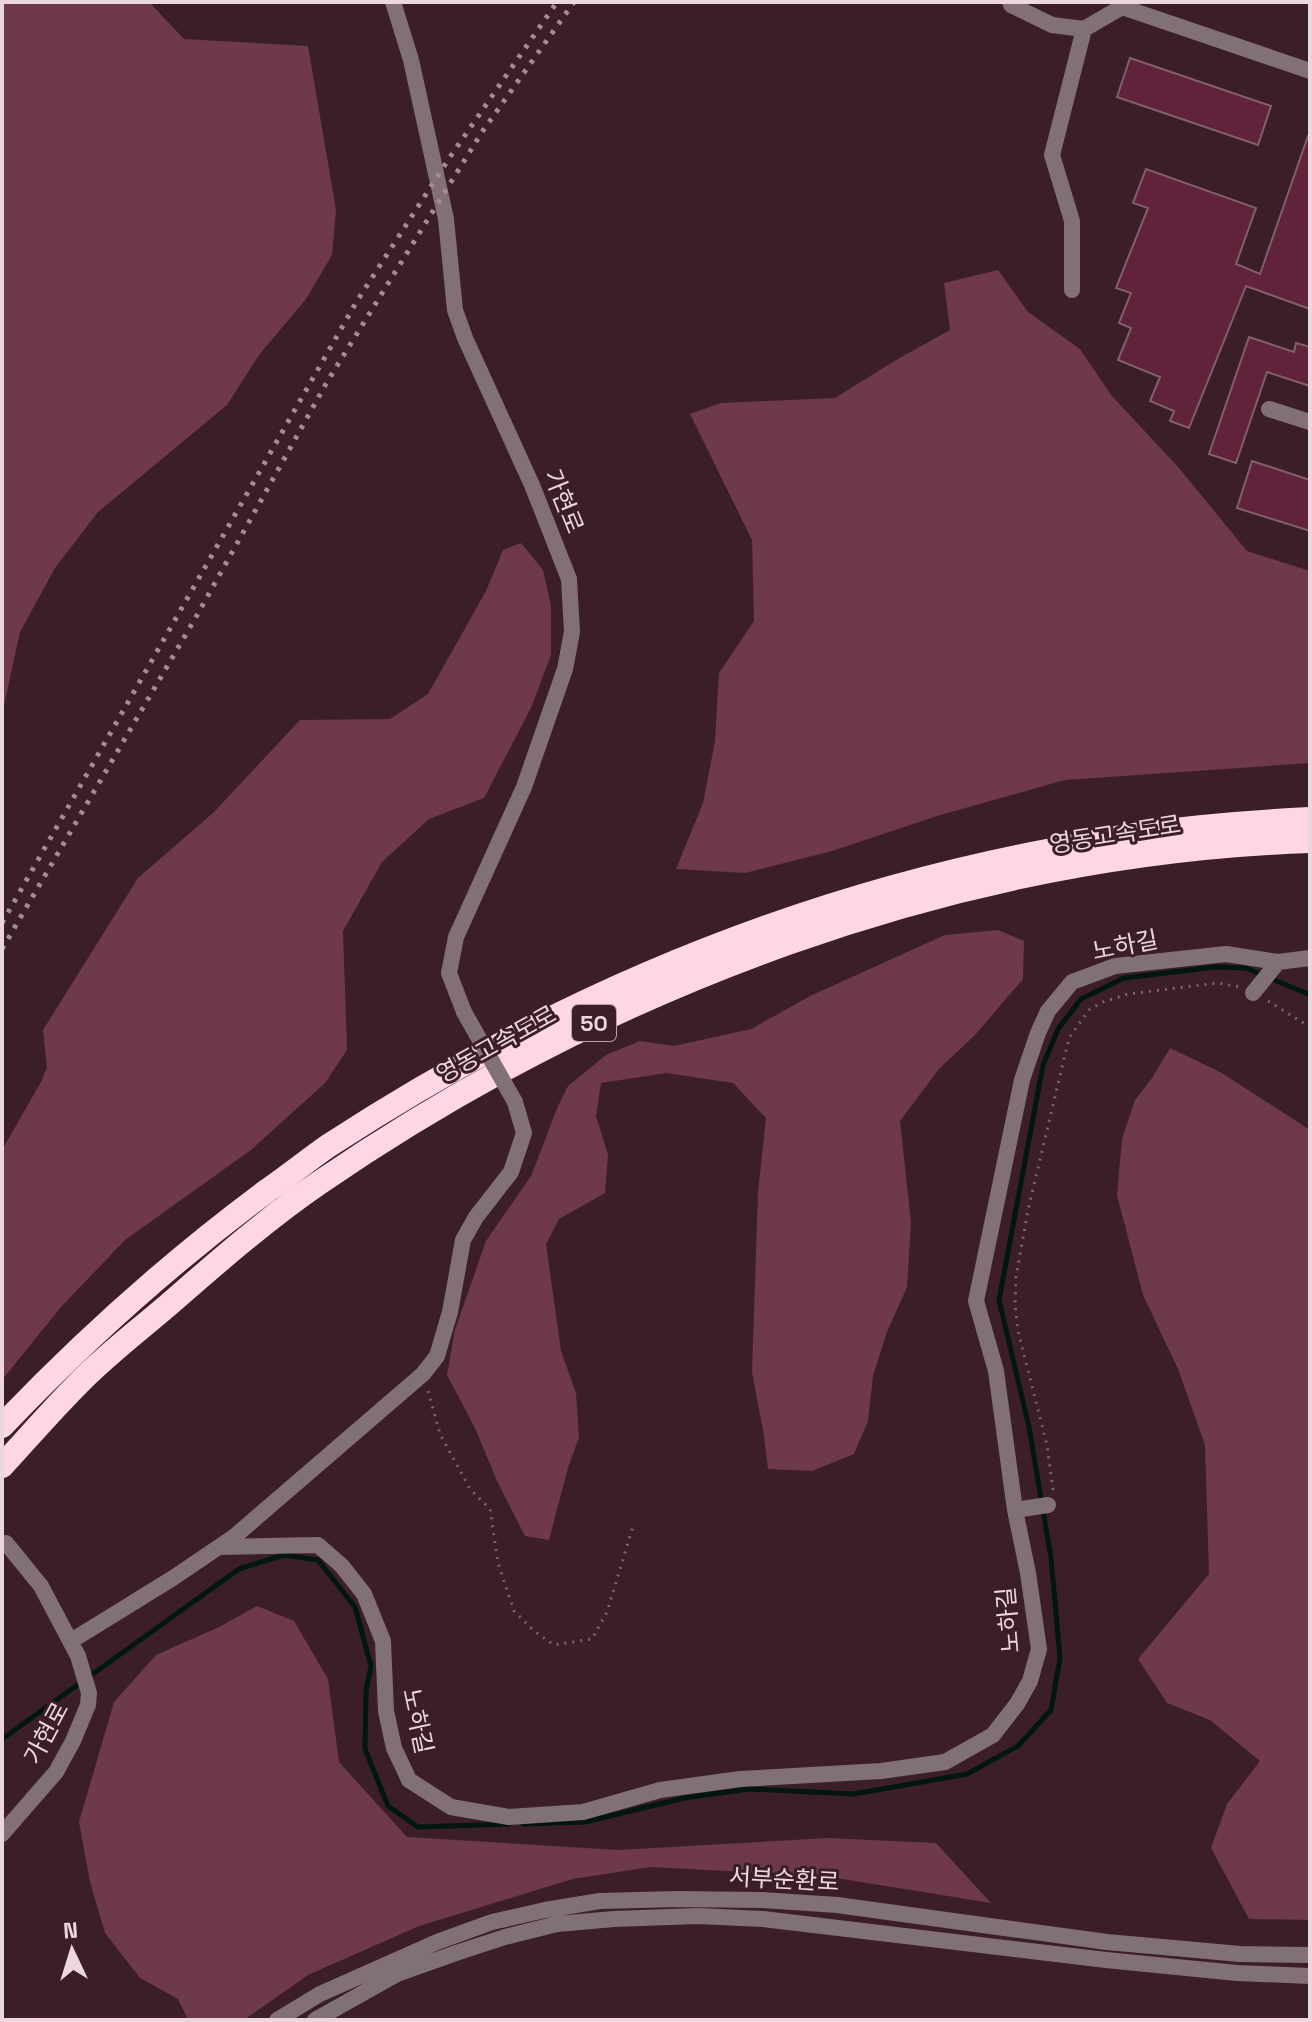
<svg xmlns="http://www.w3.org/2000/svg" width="1312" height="2022" viewBox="0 0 1312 2022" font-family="'Space Grotesk','Noto Sans KR',sans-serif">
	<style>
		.green { fill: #6e394b }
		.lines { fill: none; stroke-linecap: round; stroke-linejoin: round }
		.stream { stroke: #001710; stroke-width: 5 }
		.building { fill: #61223b; stroke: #82606a; stroke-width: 2 }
		.path { stroke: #7d636b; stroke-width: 3; stroke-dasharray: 2 6; stroke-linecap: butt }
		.minor { stroke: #817175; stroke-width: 16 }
		.highway { stroke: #fed7e2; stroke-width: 24 }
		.rail { stroke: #a38c93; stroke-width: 5; stroke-dasharray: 4 8; stroke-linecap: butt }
		.minor-bridge { stroke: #817175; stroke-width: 16 }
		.labels { text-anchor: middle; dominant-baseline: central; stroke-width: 6; stroke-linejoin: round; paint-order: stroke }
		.shield { fill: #3b1e28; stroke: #b6a0a6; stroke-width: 2 }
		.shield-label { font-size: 22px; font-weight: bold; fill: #ebd7dc }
		.street-label { font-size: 24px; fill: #ebd7dc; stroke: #3b1e28 }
	</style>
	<rect width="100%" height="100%" fill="#3b1e28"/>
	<path class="green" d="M2 2H149L184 39 308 46 336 210 332 255 306 299 259 355 227 405 98 512 55 568 20 632 2 715Z
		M998 270 1028 312 1080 349 1111 395 1179 468 1247 551 1310 571V763L1065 780 940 815 832 851 745 873 676 869 703 803 715 741 719 673 754 621 752 540 690 414 721 403 835 398 896 360 950 330 944 283Z
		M521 543 543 570 551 606V655L531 708 484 798 429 819 382 862 343 931 347 1050 325 1083 251 1150 125 1240 61 1307 2 1380V1150L41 1082 47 1067 43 1030 138 878 214 812 300 720 390 719 428 694 486 591 503 550Z
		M998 930 1024 941 1023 979 975 1035 939 1069 900 1121 911 1222 907 1287 887 1332 873 1376 868 1421 854 1454 812 1471 768 1469 764 1436 752 1372 758 1192 766 1118 733 1083 666 1073 601 1083 596 1116 608 1155 605 1193 559 1219 546 1244 561 1351 576 1393 579 1437 568 1468 549 1540 525 1536 497 1481 475 1428 447 1375 455 1330 486 1241 531 1176 558 1106 568 1086 606 1055 640 1041 674 1046 751 1029 812 995 945 935Z
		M1170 1048 1222 1073 1310 1130V1920L1249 1919 1211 1848 1227 1804 1260 1761 1210 1720 1167 1703 1138 1659 1209 1574 1205 1445 1178 1369 1143 1295 1117 1195 1122 1139 1135 1100 1152 1078Z
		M257 1606 294 1621 328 1679 339 1762 407 1837 618 1850 828 1838 936 1843 991 1903 824 1876 651 1867 573 1879 419 1926 308 1975 244 2020H188L178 1999 140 1978 105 1933 90 1882 79 1822 114 1702 156 1655 219 1627Z"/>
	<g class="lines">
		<path class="stream" d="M2 1739 239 1569 284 1555 318 1560 355 1607 371 1666 366 1691 365 1749 388 1806 418 1827 509 1824
			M523 1824 585 1822 684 1798 749 1789 854 1794 967 1774 1018 1746 1051 1710 1060 1658 1051 1558 1029 1427 999 1300 1043 1065 1058 1029 1081 999 1124 978 1215 967 1246 968 1310 995"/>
	</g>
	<path class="building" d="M1130 58 1271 106 1258 145 1117 97Z
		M1308 136H1310V309L1246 286 1189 428 1170 421 1174 411 1150 401 1160 377 1118 360 1131 328 1119 323 1131 293 1116 288 1148 208 1133 203 1146 169 1256 208 1236 264 1260 274Z
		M1249 337 1294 352 1296 343 1310 347V386L1267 372 1236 463 1209 454Z
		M1252 461 1310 480V531L1237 508Z"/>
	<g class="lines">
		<path class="path" d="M1268 1001 1310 1027
			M428 1391 440 1434 470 1489 490 1509 498 1563 514 1611 534 1631 554 1645 592 1639 607 1612 634 1523
			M1053 1490 1047 1445 1018 1331 1015 1305 1016 1277 1028 1210 1069 1038 1089 1010 1103 1002 1128 994 1218 983 1240 987"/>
		<path class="minor" d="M393 2 411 60 446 219 455 310 465 338 532 485 569 579 572 632 565 669 524 787 456 937 449 973 464 1012
			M1010 2 1011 5 1052 25 1084 29
			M1072 290V221L1052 155 1084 29 1122 7 1310 71
			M1269 409 1310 422
			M1253 993 1278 962
			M1015 1510 1048 1505
			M220 1547 318 1545 342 1566 364 1594 383 1641 386 1711 394 1748 409 1780 451 1807 509 1817 583 1812 660 1790 740 1779 881 1771 945 1762 993 1735 1017 1704 1030 1681 1039 1649 1028 1573 1015 1510 996 1371 976 1301 1022 1080 1038 1033 1048 1011 1072 982 1115 966 1226 954 1278 962 1310 958
			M71 1641 173 1578 235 1536 423 1374 437 1356 450 1312 463 1240 476 1217 511 1172 524 1133 515 1102
			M2 1834 56 1772 73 1741 88 1705 89 1693 78 1656 41 1586 6 1543
			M277 2020 320 1994 437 1942 492 1922 545 1910 600 1901 677 1899 761 1900 837 1905 1107 1942 1240 1954 1310 1955
			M315 2020 397 1974 459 1952 505 1937 557 1924 614 1919 698 1916 763 1919 1106 1960 1237 1973 1310 1976"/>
		<path class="highway" d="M2 1426C84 1340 172 1261 268 1190 288 1176 308 1160 328 1146 550 1001 792 899 1052 850 1079 845 1106 839 1133 835 1191 827 1251 822 1310 819
			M2 1466C27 1439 52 1410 78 1384 107 1354 142 1328 174 1300 221 1259 268 1218 319 1183 609 984 957 853 1310 841"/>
		<path class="rail" d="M2 923 357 301 450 157 557 2
			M2 949 196 617 327 382 482 132 574 2"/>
		<path class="minor-bridge" d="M464 1012 515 1102"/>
	</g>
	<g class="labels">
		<rect class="shield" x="572" y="1005" width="44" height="36" rx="6"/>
		<g class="shield-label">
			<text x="594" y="1023">50</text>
		</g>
		<g class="street-label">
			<text transform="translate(564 501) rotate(68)">가현로</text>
			<text transform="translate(1115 834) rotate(-9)">영동고속도로</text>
			<text transform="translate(1125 945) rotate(-11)">노하길</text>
			<text transform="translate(496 1044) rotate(-29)">영동고속도로</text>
			<text transform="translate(1008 1620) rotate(-95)">노하길</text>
			<text transform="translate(418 1721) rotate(78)">노하길</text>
			<text transform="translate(46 1733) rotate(-62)">가현로</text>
			<text transform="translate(784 1879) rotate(3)">서부순환로</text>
		</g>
	</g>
	<rect width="1312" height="2022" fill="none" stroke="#ebd7dc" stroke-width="8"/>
	<g transform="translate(72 1950) rotate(356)" stroke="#3b1e28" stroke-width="6" paint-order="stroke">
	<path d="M0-6L14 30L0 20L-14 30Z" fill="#ebd7dc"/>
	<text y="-12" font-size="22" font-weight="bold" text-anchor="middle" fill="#ebd7dc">N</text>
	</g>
</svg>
